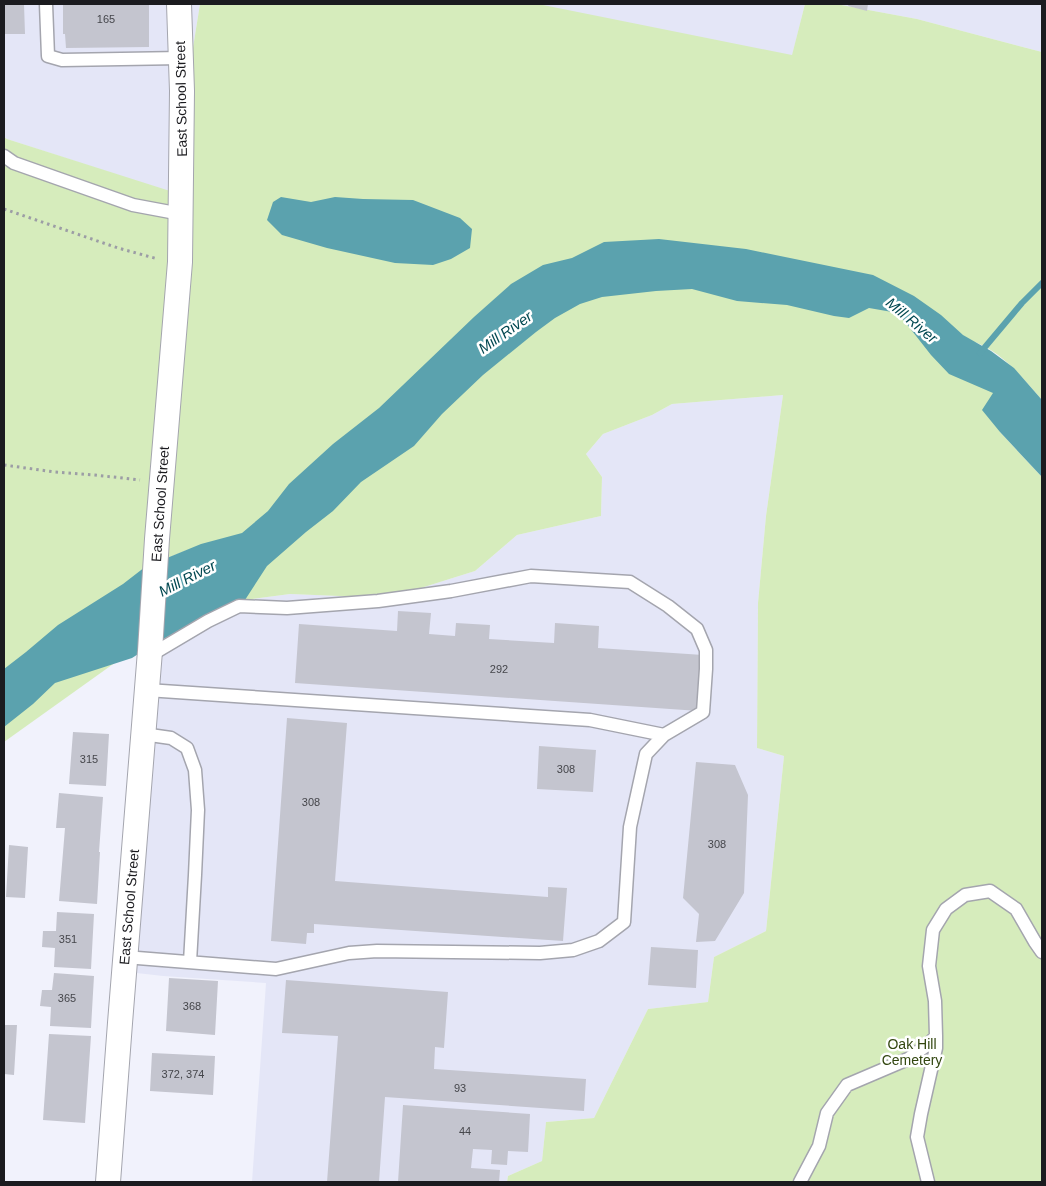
<svg xmlns="http://www.w3.org/2000/svg" width="1046" height="1186" viewBox="0 0 1046 1186" font-family="Helvetica,sans-serif">
	<style>
		.built { fill: #e4e6f7 }
		.green { fill: #d6ecbc }
		.water { fill: #5ba2ae }
		.lines { fill: none; stroke-linecap: round; stroke-linejoin: round }
		.stream { stroke: #5ba2ae; stroke-width: 6 }
		.building { fill: #c4c5cf }
		.service-casing { stroke: #a4a5ae; stroke-width: 15 }
		.minor-casing { stroke: #a4a5ae; stroke-width: 26 }
		.path { stroke: #9c9da5; stroke-width: 3; stroke-dasharray: 2.5 4; stroke-linecap: butt }
		.service { stroke: #fff; stroke-width: 12 }
		.minor { stroke: #fff; stroke-width: 24 }
		.labels { text-anchor: middle; dominant-baseline: central; stroke-width: 5; stroke-linejoin: round; paint-order: stroke }
		.number-label { font-size: 11px; fill: #45464b }
		.street-label { font-size: 14px; fill: #1b1b1f; stroke: #fff }
		.park-label { font-size: 14px; fill: #32460f; stroke: #fff }
		.water-label { font-size: 15px; font-style: italic; fill: #014750; stroke: #fff }
	</style>
	<rect width="100%" height="100%" fill="#f1f2fc"/>
	<path class="built" d="M4 4H200L170 192 7 139 4 137Z
		M440 4H805L791 60Z
		M836 4H1042V52L917 19Z
		M783 395 766 516 758 603 757 748 784 756 766 931 714 957 708 1002 648 1009 594 1118 546 1122 542 1161 508 1176 507 1182H252L266 983 163 976 128 972 157 642 245 600 290 594 389 598 475 571 517 535 601 516 602 477 586 454 603 434 652 415 672 404Z"/>
	<path class="green" d="M200 4H538L792 55 805 4H836L917 19 1042 52V400C1023 378 1003 353 975 342L993 393 1000 432 1042 477V1182H507L508 1176 542 1161 546 1122 594 1118 648 1009 708 1002 714 957 766 931 784 756 757 748 758 603 766 516 783 395 672 404 652 415 603 434 586 454 602 477 601 516 517 535 475 571 389 598 290 594 245 600 184 643 190 549 145 567 137 647 4 742V137L7 139 170 191Z"/>
	<path class="water" d="M281 197 311 202 335 197 363 199 413 200 460 218 472 229 470 248 451 259 433 265 395 263 327 248 282 235 267 220 273 202Z
		M659 239 746 249 873 275 914 296 941 315 963 335 991 351 1014 368 1042 400V477L1000 432 982 410 993 393 949 374 931 355 898 313 869 308 849 318 834 316 787 305 737 301 692 289 656 291 602 297 580 304 555 318 536 332 483 375 442 414 414 446 361 482 333 511 306 532 267 566 245 600 157 642 132 658 55 683 33 704 4 727V669L26 652 58 625 123 584 145 567 201 544 242 533 268 511 289 484 333 444 379 408 474 317 511 284 543 265 572 258 604 242Z"/>
	<g class="lines">
		<path class="stream" d="M980 353 1022 303 1042 283"/>
	</g>
	<path class="building" d="M4 4H24L25 34H4Z
		M63 4H149V47L66 48 65 34H63Z
		M849 4H868L867 11 848 6Z
		M398 611 431 613 429 634 455 636 456 623 490 625 489 639 554 643 555 623 599 626 598 648 703 655 699 711 295 683 299 624 397 631Z
		M287 718 347 723 335 881 548 897V887L567 888 563 941 314 924V933H307L306 944 271 941Z
		M73 732 109 734 106 786 69 784Z
		M539 746 596 750 593 792 537 789Z
		M696 762 735 765 748 795 744 893 715 941 696 942 699 914 683 898Z
		M59 793 103 797 99 852H100L97 904 59 901 65 828H56Z
		M9 845 28 847 25 898 6 897Z
		M57 912 94 914 91 969 54 967 55 948 42 947 43 931H56Z
		M651 947 698 950 696 988 648 985Z
		M54 973 94 976 91 1028 50 1026 51 1007 40 1006 42 990H52Z
		M169 978 218 981 215 1035 166 1031Z
		M286 980 448 992 444 1048 435 1047 434 1069 586 1079 584 1111 385 1097 379 1182H327L338 1036 282 1033Z
		M4 1025H17L14 1075 4 1074Z
		M49 1034 91 1036 85 1123 43 1120Z
		M152 1053 215 1056 213 1095 150 1091Z
		M403 1105 530 1114 528 1152 508 1151 507 1165 491 1164 492 1150 473 1149 471 1168 500 1170 499 1182H398Z"/>
	<g class="lines">
		<defs>
			<path id="service" d="M46 4 48 56 62 60 181 58
				M4 156 14 163 133 205 181 214
				M147 690 590 720 664 735
				M143 734 171 738 187 748 195 770 198 810 195 875 190 962
				M125 957 276 969 349 953 377 951 540 953 573 950 599 941 624 922 630 827 646 754 664 735 703 712 706 669V650L697 629 668 606 630 582 531 576 451 591 378 601 287 608 239 606 208 621 149 656
				M800 1182 819 1146 827 1113 847 1085 908 1059 930 1043 936 1036 935 1001 929 966 933 930 946 909 965 895 990 891 1016 909 1035 942 1042 952
				M928 1182 917 1137 921 1114 936 1048V1036"/>
			<path id="minor" d="M108 1182 120 1023 150 651 157 539 180 262 182 91 179 4"/>
		</defs>
		<use href="#service" class="service-casing"/>
		<use href="#minor" class="minor-casing"/>
		<path class="path" d="M4 209 118 248 158 259
			M4 465 55 472 95 475 140 480"/>
		<use href="#service" class="service"/>
		<use href="#minor" class="minor"/>
	</g>
	<g class="labels">
		<g class="number-label">
			<text x="106" y="19">165</text>
			<text x="499" y="669">292</text>
			<text x="89" y="759">315</text>
			<text x="566" y="769">308</text>
			<text x="311" y="802">308</text>
			<text x="717" y="844">308</text>
			<text x="68" y="939">351</text>
			<text x="67" y="998">365</text>
			<text x="192" y="1006">368</text>
			<text x="183" y="1074">372, 374</text>
			<text x="460" y="1088">93</text>
			<text x="465" y="1131">44</text>
		</g>
		<g class="street-label">
			<text transform="translate(181 99) rotate(-91)">East School Street</text>
			<text transform="translate(160 504) rotate(-86)">East School Street</text>
			<text transform="translate(129 907) rotate(-85)">East School Street</text>
		</g>
		<g class="park-label">
			<text x="912" y="1044">Oak Hill<tspan x="912" dy="16">Cemetery</tspan></text>
		</g>
		<g class="water-label">
			<text transform="translate(912 320) rotate(40)">Mill River</text>
			<text transform="translate(505 332) rotate(-35)">Mill River</text>
			<text transform="translate(187 578) rotate(-27)">Mill River</text>
		</g>
	</g>
	<rect width="1046" height="1186" fill="none" stroke="#1b1b1f" stroke-width="10"/>
</svg>
